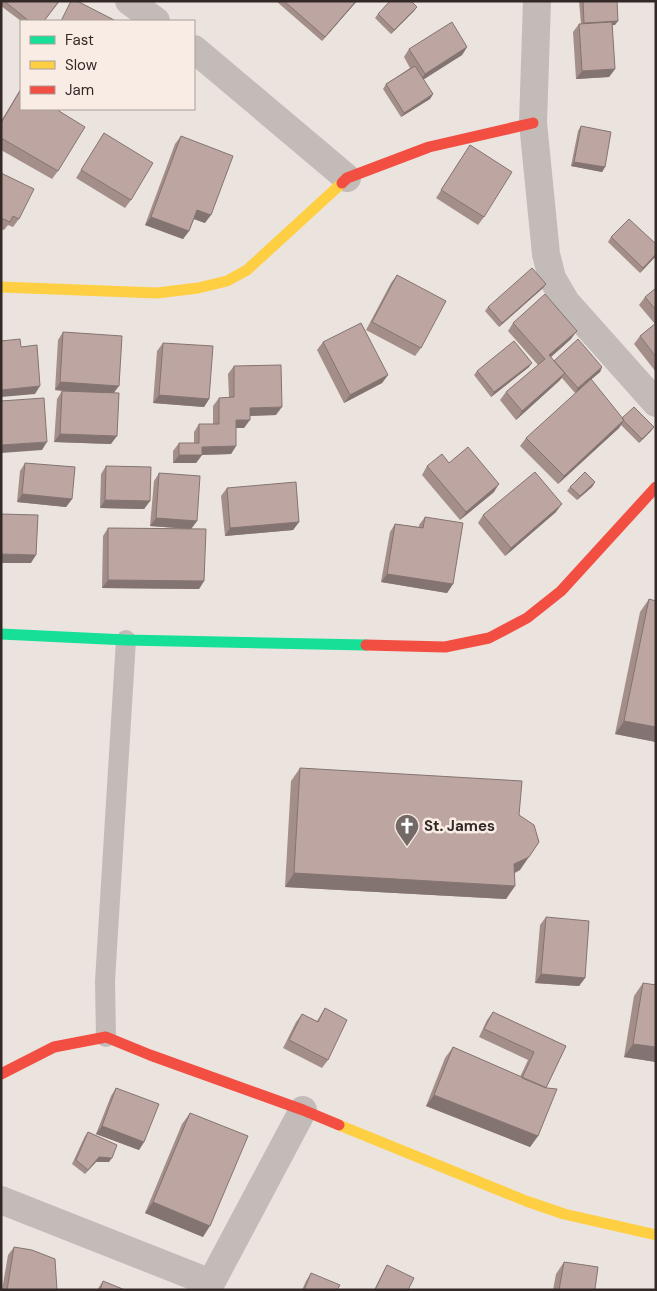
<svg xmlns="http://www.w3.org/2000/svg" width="657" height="1291" viewBox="0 0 657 1291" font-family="'DM Sans',sans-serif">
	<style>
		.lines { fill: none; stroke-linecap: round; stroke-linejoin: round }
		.lane { stroke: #c3bbb8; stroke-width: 20 }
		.street { stroke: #c3bbb8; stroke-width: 28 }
		.fast { stroke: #16e098; stroke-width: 11 }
		.slow { stroke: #ffcf43; stroke-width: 11 }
		.jam { stroke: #f24e42; stroke-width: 11 }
		.wall { fill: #a38e8a }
		.shaded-wall { fill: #847471 }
		.building { fill: #bda5a1; stroke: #847471 }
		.labels { text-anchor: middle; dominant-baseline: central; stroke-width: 5; stroke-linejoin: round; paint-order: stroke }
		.poi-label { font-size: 15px; font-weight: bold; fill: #332927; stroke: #f8ece5; text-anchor: start }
	</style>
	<rect width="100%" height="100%" fill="#ebe3de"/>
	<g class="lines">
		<path class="lane" d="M106 1037 105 981 126 640"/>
		<path class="street" d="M129 1 156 21
			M537 1 533 123 546 254 552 278 566 302 656 403
			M194 49 347 178
			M1 1200 211 1283
			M210 1290 211 1283 303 1110"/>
		<path class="fast" d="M1 634 126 640 366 645"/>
		<path class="slow" d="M1 287 157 293 198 288 227 281 247 270 342 183
			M339 1125 526 1201 564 1214 656 1235"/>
		<path class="jam" d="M342 183 347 178 429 147 533 123
			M366 645 445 647 489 638 527 618 561 591 656 487
			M1 1074 54 1047 106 1037 150 1055 303 1110 339 1125"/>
	</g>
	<path class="wall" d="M1 1H60L44 21H21L1 6Z
		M276 1H357L322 41Z
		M579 1H617L615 25H612L615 69 609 77 576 79 573 32 579 24H581Z
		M417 7 414 11 391 34 375 18 378 14Z
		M467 47 462 55 423 80 433 94 430 99 401 117 383 89 386 84 410 68 404 57 409 49Z
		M21 88V109L59 111 58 171 52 179 1 150V121Z
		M581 126 605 167 602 172 571 166 578 131Z
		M104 133 131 200 125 208 76 178Z
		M181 136 205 223 194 219 189 231 183 239 145 225 175 144Z
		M470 145 484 217 478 225 436 198Z
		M1 173 19 219 13 227 8 225 4 230 1 229Z
		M611 237 656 256 640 273 608 242Z
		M397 275 421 348 415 356 366 330 391 283Z
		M546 284 543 288 499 327 485 311 488 307Z
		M656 288V372L634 344 640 336 655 324 639 305 645 297Z
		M513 323 571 339 551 357 554 361 602 367 600 372 575 393 562 378 559 381 516 420 500 400 506 392 538 365 508 331Z
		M63 332 114 393 111 444 54 442 57 399 62 391 55 390 58 340Z
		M323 342 388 375 382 383 344 403 317 350Z
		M163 343 209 399 204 407 153 403 157 351Z
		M234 366 276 415 250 416 244 428H236V446L231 454 202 455 196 463H173V451L179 443H194V432L199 424H213V406L219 398 229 397 228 374Z
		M529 367 491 397 474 375 477 371Z
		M622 418 654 427 651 431 639 443 621 425 619 428 558 484 520 446 526 438Z
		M25 463 72 499 66 507 17 502 20 471Z
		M449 463 494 492 460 520 422 475 427 466Z
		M106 466 150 501 144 509 100 508 101 474Z
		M159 473 197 521 191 529 204 581 199 589 102 588 103 536 108 528 189 529 150 526 154 481Z
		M595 482 592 487 577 500 567 491 570 487Z
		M227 488 299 522 293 530 225 536 221 496Z
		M556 512 505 556 478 523 483 515Z
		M425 517 453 584 447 593 381 582 390 532 395 524 419 527V525Z
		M649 599 656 742 615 734 640 612Z
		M300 768 519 815 520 870 515 873V886L506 899 285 887 291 781Z
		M546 917 585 978 579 986 535 983 540 925Z
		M643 983 656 1062 624 1057 634 996Z
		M325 1008 328 1060 322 1068 283 1048 296 1022 302 1014 317 1021Z
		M493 1012 566 1046 546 1088 538 1136 530 1147 426 1106 445 1058 453 1047 520 1077 528 1060 479 1037 487 1020Z
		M116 1088 144 1142 139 1150 96 1134 111 1096Z
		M190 1113 203 1237 145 1213 182 1124Z
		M88 1132 109 1162H96L85 1174 72 1164 85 1136Z
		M14 1247 57 1290H2L8 1255Z
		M564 1262 595 1289 597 1290H553L556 1274Z
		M387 1265 408 1290H374L384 1270Z
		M311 1273 337 1290H302L306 1281Z
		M103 1281 125 1290H97Z"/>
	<path class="shaded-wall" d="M356 1H357L322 41 325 37Z
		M417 7 414 11 391 34 394 30Z
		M618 21 615 25 581 27 584 23Z
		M467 47 462 55 419 82 425 74Z
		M615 69 609 77 576 79 582 71Z
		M433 94 430 99 401 117 404 113Z
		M574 162 605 167 602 172 571 166Z
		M197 210 211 215 205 223 191 218Z
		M151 217 189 231 183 239 145 225Z
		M656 254V256L640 273 643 268Z
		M546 284 543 288 499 327 502 323Z
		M577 331 571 339 544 363 549 355Z
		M532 363 529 367 491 397 494 392Z
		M602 367 600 372 575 393 578 388Z
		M565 373 559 381 516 420 522 411Z
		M388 375 382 383 344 403 350 395Z
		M60 382 119 386 113 394 55 390Z
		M40 386 35 394 1 397V390Z
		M159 395 209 399 204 407 153 403Z
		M282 407 276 415 244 416 250 408Z
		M236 420H250L244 428H231Z
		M624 420 619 428 558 484 564 476Z
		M654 427 651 431 639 443 642 439Z
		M60 434 117 436 111 444 54 442Z
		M47 442 42 450 1 453V445Z
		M236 446 231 454 196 455 202 447Z
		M179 455H202L196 463H173Z
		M595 482 592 487 577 500 580 496Z
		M499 484 494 492 460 520 466 512Z
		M22 494 72 499 66 507 17 502Z
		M105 500 150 501 144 509 100 508Z
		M562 504 556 512 505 556 511 548Z
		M156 518 197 521 191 529 150 526Z
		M299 522 293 530 225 536 230 528Z
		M1 554 36 555 31 563H1Z
		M387 574 453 584 447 593 381 582Z
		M108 580 204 581 199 589 102 588Z
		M624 721 656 727V742L615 734Z
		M529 857 520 870 505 877 514 864Z
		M294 873 515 886 506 899 285 887Z
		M541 974 585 978 579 986 535 983Z
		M633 1044 656 1047V1062L624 1057Z
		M434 1095 538 1136 530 1147 426 1106Z
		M102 1126 144 1142 139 1150 96 1134Z
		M99 1157 112 1158 109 1162H96L85 1174Z
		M153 1202 210 1226 203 1237 145 1213Z"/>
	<path class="building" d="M4 1H59L44 21H29Z
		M71 1H77L116 21H61Z
		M284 1H356L325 37Z
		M390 1H411L417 7 394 30 378 14Z
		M583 1H617L618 21 584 23Z
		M452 22 467 47 425 74 409 49Z
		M612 22 615 69 582 71 579 24Z
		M415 66 433 94 404 113 386 84Z
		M21 89V109H60L59 111 85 127 58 171 1 138V123Z
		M581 126 611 132 605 167 574 162Z
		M104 133 153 163 131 200 81 170Z
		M181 136 233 156 211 215 197 210 189 231 151 217Z
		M470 145 512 172 484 217 441 190Z
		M1 173 34 189 19 219 13 216 10 222 1 218Z
		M629 219 656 244V254L643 268 611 237Z
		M532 268 546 284 502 323 488 307Z
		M397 275 446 301 421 348 372 322Z
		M656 288V310L645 297Z
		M545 294 577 331 549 355 565 373 522 411 506 392 545 359 513 323Z
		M361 323 388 375 350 395 323 342Z
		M656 323V357L640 336Z
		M63 332 122 336 119 386 60 382Z
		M20 339 21 347 37 345 40 386 1 390V341Z
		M578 339 602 367 578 388 554 361Z
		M514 341 532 363 494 392 477 371Z
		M163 343 213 346 209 399 159 395Z
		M281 365 282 407 250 408V420H236V446L202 447V455H179V443H199V424H219V398L234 397V366Z
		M591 379 624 420 564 476 526 438Z
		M62 391 119 393 117 436 60 434Z
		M44 398 47 442 1 445V401Z
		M634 407 654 427 642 439 624 421 622 418Z
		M468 447 499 484 466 512 427 466 442 454 449 463Z
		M25 463 75 467 72 499 22 494Z
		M106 466 151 467 150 501 105 500Z
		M535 472 562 504 511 548 483 515Z
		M585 472 595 482 580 496 570 487Z
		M159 473 200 476 197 521 156 518Z
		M296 482 299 522 230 528 227 488Z
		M1 514 38 515 36 555 1 554Z
		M425 517 463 523 453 584 387 574 395 524 423 528Z
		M108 528 206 529 204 581 108 580Z
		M649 599 656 601V727L624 721Z
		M300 768 522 781 519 815 534 825 539 842 529 857 514 864 515 886 294 873Z
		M546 917 589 921 585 978 541 974Z
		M643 983 656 985V1047L633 1044Z
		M325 1008 347 1020 328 1060 289 1040 302 1014 318 1022Z
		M493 1012 566 1046 546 1088 522 1078 534 1052 484 1029Z
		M453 1047 547 1088 557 1089 538 1136 434 1095Z
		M116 1088 159 1104 144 1142 102 1126Z
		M190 1113 248 1136 210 1226 153 1202Z
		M88 1132 117 1145 112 1158 99 1157 88 1170 76 1160Z
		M14 1247 32 1250 55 1259 57 1290H7Z
		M564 1262 598 1267 595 1289 597 1290H559Z
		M387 1265 414 1278 408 1290H375Z
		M311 1273 340 1285 337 1290H304Z
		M103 1281 125 1290H100Z"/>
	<defs>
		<symbol id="church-pin" viewBox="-11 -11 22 30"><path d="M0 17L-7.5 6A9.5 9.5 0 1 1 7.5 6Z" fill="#736a67" stroke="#f8ece5"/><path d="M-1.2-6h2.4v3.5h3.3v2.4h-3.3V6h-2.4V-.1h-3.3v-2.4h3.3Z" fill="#fff"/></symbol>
	</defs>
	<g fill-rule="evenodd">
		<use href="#church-pin" x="393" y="812" width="28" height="38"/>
	</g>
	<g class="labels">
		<g class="poi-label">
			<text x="424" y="826">St. James</text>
		</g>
	</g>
	<rect width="657" height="1291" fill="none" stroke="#332927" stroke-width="5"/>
	<rect x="20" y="20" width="175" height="90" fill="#f8ece5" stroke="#a99e99"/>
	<rect x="30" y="36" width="25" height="8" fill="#16e098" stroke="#a99e99"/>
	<text x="65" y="45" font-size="15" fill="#332927">Fast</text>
	<rect x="30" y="61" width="25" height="8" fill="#ffcf43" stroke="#a99e99"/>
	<text x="65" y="70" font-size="15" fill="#332927">Slow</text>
	<rect x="30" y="86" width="25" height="8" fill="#f24e42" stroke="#a99e99"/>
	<text x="65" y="95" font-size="15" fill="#332927">Jam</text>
</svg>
